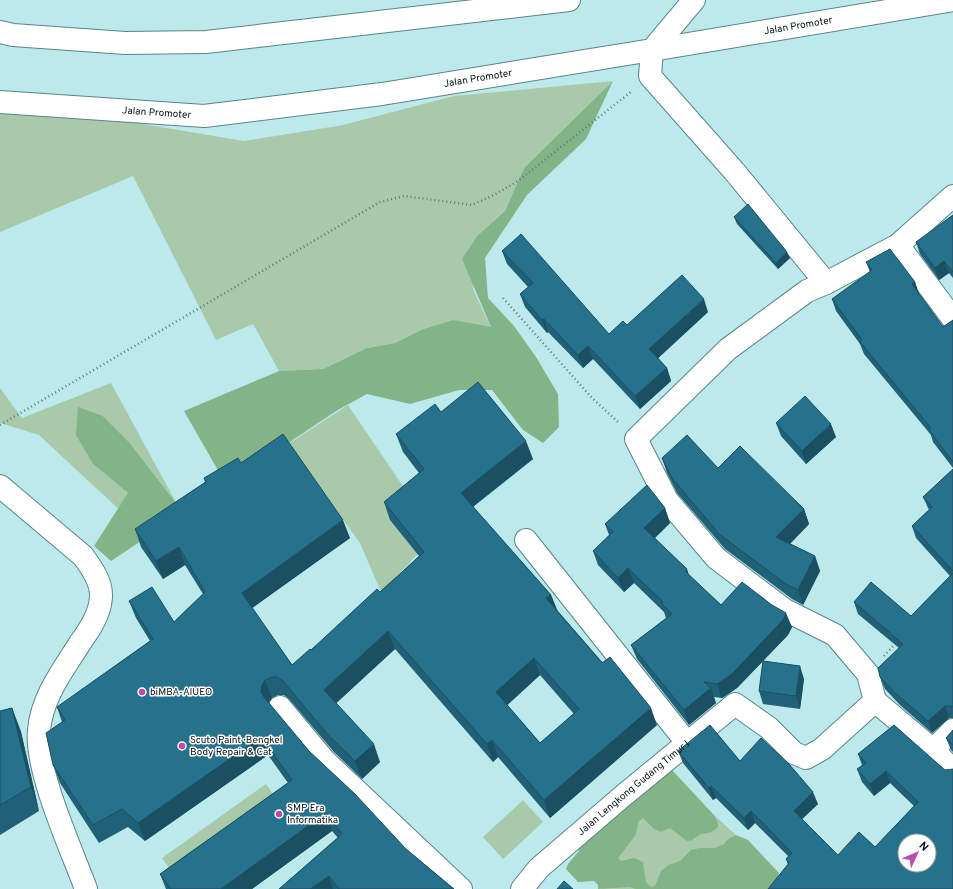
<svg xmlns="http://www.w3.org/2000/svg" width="953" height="889" viewBox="0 0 953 889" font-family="Overpass,sans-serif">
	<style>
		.green { fill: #a8caab }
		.forest { fill: #82b488 }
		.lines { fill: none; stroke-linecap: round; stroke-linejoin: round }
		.street-casing { stroke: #5a8587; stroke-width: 24 }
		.secondary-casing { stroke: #5a8587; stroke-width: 24 }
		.path { stroke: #5e7c7d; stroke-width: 2.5; stroke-dasharray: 1 3; stroke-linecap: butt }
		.street { stroke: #fff; stroke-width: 22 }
		.secondary { stroke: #fff; stroke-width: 22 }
		.wall { fill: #216178; fill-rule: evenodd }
		.shaded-wall { fill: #1b4f62 }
		.building { fill: #26718c; stroke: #1b4f62; fill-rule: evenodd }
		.poi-dot { fill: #b94dad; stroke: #fff; stroke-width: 1.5 }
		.labels { text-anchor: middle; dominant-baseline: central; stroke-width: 3; stroke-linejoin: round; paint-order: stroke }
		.street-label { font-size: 10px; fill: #021112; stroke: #fff }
		.poi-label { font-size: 10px; fill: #021112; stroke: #fff; text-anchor: start }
	</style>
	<rect width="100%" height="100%" fill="#bceaec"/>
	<path class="green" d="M613 81 524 168 505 211 478 235 473 289 491 328 421 330 395 343 367 348 323 369 279 371 253 324 216 340 133 176 0 232V100L244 141 343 125 454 96Z
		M111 383 179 508 129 442 103 416 93 464 128 493 139 528 39 435 0 423V388L22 418Z
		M348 405 413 501 418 554 381 592 360 543 288 444Z
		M266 784 283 808 179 882 162 858Z
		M523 800 543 822 503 859 483 837Z
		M643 810 694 829 714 815 736 835 700 889H602L609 856Z"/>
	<path class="forest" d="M613 81 586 139 527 195 485 258 488 298 514 326 536 357 558 394 559 427 543 443 523 430 492 390H459L410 404 367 394 336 411 111 561 94 546 128 493 93 464 76 435 78 407 103 416 129 442 179 507 220 474 184 411 279 371 323 369 367 348 395 343 421 330 453 320 491 327 462 259 478 235 505 211 524 168Z
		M671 769 714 815 718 823V827C710 835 708 832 699 835 695 838 692 841 687 841L670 828 661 832 654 829 643 818 639 821 635 836 618 858 621 861 634 858 643 862 646 882 651 887 655 886 661 871 669 865 680 861 691 850 700 848H715L724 844 728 839 736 835 748 840 779 873 778 880 771 889H636L629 887 598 889V885L594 881 578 882 566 869 568 864 579 851 578 846Z"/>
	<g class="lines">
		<defs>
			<g id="street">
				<path d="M898 245 953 319"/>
				<path id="s1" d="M826 283 734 171 650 76 652 50 953 0"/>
				<path d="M526 540 688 744"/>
				<path d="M875 701 933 750 953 770"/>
				<path d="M280 707 325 761 461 889"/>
				<path d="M933 750 953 730"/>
				<path id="s2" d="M522 889 539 868 624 795 735 704 769 728 794 753 806 758 822 749 875 701 868 674 835 635 785 610 716 558 667 500 636 439 728 349 807 291 826 283 898 245 953 196"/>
			</g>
			<g id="secondary">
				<path d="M0 32 13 35 125 43 206 42 569 0"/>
				<path id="s3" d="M0 102 204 116 382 94 652 50 694 0"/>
				<path d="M0 486 83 556C91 567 102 582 101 597 100 614 90 629 80 643 63 670 42 697 39 730 35 771 71 848 86 889"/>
			</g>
		</defs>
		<use href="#street" class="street-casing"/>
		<use href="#secondary" class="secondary-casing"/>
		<path class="path" d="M503 298 592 398 618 422
			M0 425 380 202 404 196 472 205 494 195 518 181 632 91
			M884 656 896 643"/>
		<use href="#street" class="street"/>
		<use href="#secondary" class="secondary"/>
	</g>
	<path class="wall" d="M953 215V278L949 273 939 280 920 254 916 242Z
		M734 217 790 258 778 269 737 224Z
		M502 251 609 334 627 325 708 312 658 358 667 368 671 381 640 409 593 359 583 368 548 332 547 333 525 307 520 294 528 287 507 264Z
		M866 262 915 282 919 294 943 327 953 320V468L933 442 931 435 864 354 860 344 836 311 832 299 870 272Z
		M441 412 533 459 473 507 551 595 557 610 657 725 550 818 498 757 493 762 395 649 336 703 380 762 362 779 334 752 289 699 284 695H278L272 698 268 703 309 751 406 849 454 889H279L338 838 332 831 252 889H166L160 874 288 783 268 755 145 841 128 827 99 843 60 783 53 765 62 722 57 707 150 641 136 618 129 601 174 622 203 594 185 565 163 579 141 547 135 529 205 482 204 478 241 463 350 538 252 608 292 665 311 650 380 592 419 556 390 520 384 502 419 473 403 452 396 434ZM540 675 574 714 540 743 507 705Z
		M776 423 836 437 806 464 781 436Z
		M662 458 718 468 804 509 809 524 790 544 815 556 820 571 803 605 792 599 725 549 677 493 667 473Z
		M953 469V718H949L932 733 900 705 885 689 880 677 899 648 858 614 854 602 911 616 950 576 916 538 912 526 929 510 923 497Z
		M665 508 670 523 655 538 689 575 721 605 792 627 788 635 737 688 722 698 714 697 716 703 689 725 637 659 631 645 666 618 664 612 634 583 624 592 598 565 593 551 609 535 605 524Z
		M804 679 800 709 763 704 759 691Z
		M12 708 21 732 39 811 0 835V711Z
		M894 725 953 889 788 865 786 859 788 856 755 823 748 830 716 798 713 800 683 763 678 751 740 761 818 804 802 819 838 855 875 847 914 806 890 783 874 796 862 782 857 769 862 765 858 754Z
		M953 730V752L951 750 946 738Z"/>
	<path class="shaded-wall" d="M787 252 790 258 778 269 776 263Z
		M944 261 949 273 939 280 935 268Z
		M915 282 919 294 912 284Z
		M704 299 708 312 654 362 649 349Z
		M544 319 548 332 547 333 542 320Z
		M588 346 593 359 583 368 578 355Z
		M667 368 671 381 640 409 635 396Z
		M831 424 836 437 806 464 802 451Z
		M526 441 533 459 467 511 461 493Z
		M665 508 670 523 650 542 644 528Z
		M804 509 809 524 782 552 776 537Z
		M343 520 350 538 248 611 242 593Z
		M179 547 185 565 163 579 156 561Z
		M815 556 820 571 803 605 798 590Z
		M628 568 634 583 624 592 618 578Z
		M687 569 692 584 685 571Z
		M551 595 558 612 546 598Z
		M786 613 792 627 788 635 737 688 722 698 717 684Z
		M388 631 395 649 331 708 324 690Z
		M534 658 540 675 502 710 496 692Z
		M800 666 804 679 800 709 796 696Z
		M265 680 272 698 268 703V710L261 692 262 685Z
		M711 688 716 703 689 725 684 710Z
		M945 706 949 718 932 733 928 721Z
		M12 708 21 732 39 811 31 787Z
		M651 708 657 725 550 818 544 800Z
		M261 737 268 755 145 841 138 823Z
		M492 740 498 757 493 762 487 744Z
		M374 744 380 762 362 779 355 761Z
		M886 771 890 783 874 796 870 784Z
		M711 786 716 798 713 800 709 788Z
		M813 792 818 804 798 823 794 811Z
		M751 811 755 823 748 830 744 818Z
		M326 813 332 831 252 889H221Z
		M329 876 333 889H310Z"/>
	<path class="building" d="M748 204 787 252 776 263 734 217Z
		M953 215V272L944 261 935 268 916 242Z
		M521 234 609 334 623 321 627 325 682 275 704 299 649 349 667 368 635 396 588 346 578 355 544 319 542 320 520 294 533 283 502 251Z
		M890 249 915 282 912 284 943 327 953 320V462L929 430 931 428 860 342 862 340 832 299 872 270 866 262Z
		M478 382 526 441 461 493 551 595 546 598 602 663 610 657 651 708 544 800 492 740 487 744 388 631 324 690 374 744 355 761 328 735 283 681 277 677H272L265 680 262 685 261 692 264 697 309 751 355 794 406 849 454 889H339L329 876 310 889H279L342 834 326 813 221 889H171L160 874 292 780 261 737 138 823 122 809 93 825 53 765 46 733 65 720 57 707 153 639 129 601 152 587 174 622 205 592 179 547 156 561 135 529 206 482 204 478 238 458 241 463 283 434 343 520 242 593 292 665 310 649 311 650 377 589 380 592 424 552 384 502 424 469 396 434 435 404 441 412ZM534 658 579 709 540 743 496 692Z
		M805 396 831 424 802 451 776 423Z
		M687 435 718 468 740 446 804 509 776 537 815 556 798 590 786 584 719 534 672 478 662 458Z
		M953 469V571L912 526 932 507 923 497Z
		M647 485 665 508 644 528 687 569 685 571 721 605 742 582 772 605 786 613 783 620 732 674 717 684 704 682 711 688 684 710 631 645 672 614 661 603 663 602 628 568 618 578 593 551 613 532 605 524Z
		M953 573V707L951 706H945L928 721 895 693 880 677 878 668 903 644 854 602 871 582 911 616Z
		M763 661 800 666 796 696 759 691Z
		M12 708 31 787 0 805V711Z
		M710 725 740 761 761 738 789 764 813 792 794 811 838 855 859 832 875 847 918 802 886 771 870 784 857 769 866 763 858 754 894 725 945 770 953 769V889H768L789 863 786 859 792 853 751 811 744 818 711 786 709 788 678 751ZM905 841H929V865H905Z
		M953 730V745L946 738Z
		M564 881 573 889H557Z"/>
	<g class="poi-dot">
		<circle cx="142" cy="692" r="4"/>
		<circle cx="182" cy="746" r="4"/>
		<circle cx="279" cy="814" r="4"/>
	</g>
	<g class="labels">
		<g class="street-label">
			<text stroke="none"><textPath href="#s1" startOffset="446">Jalan Promoter</textPath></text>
			<text stroke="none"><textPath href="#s3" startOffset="481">Jalan Promoter</textPath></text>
			<text stroke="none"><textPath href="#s3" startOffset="157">Jalan Promoter</textPath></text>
			<text stroke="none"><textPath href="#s2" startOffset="151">Jalan Lengkong Gudang Timur I</textPath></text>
		</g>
		<g class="poi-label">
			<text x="150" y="692">biMBA-AIUEO</text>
			<text x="190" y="740">Scuto Paint · Bengkel<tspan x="190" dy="12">Body Repair &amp; Cat</tspan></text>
			<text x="287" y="808">SMP Era<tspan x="287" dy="12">Informatika</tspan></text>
		</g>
	</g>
	<g transform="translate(917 853) rotate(46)"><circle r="19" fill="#ffffff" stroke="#9aa0a0"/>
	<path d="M0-3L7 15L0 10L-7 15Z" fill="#b94dad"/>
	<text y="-6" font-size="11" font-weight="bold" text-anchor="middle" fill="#021112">N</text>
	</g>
</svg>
